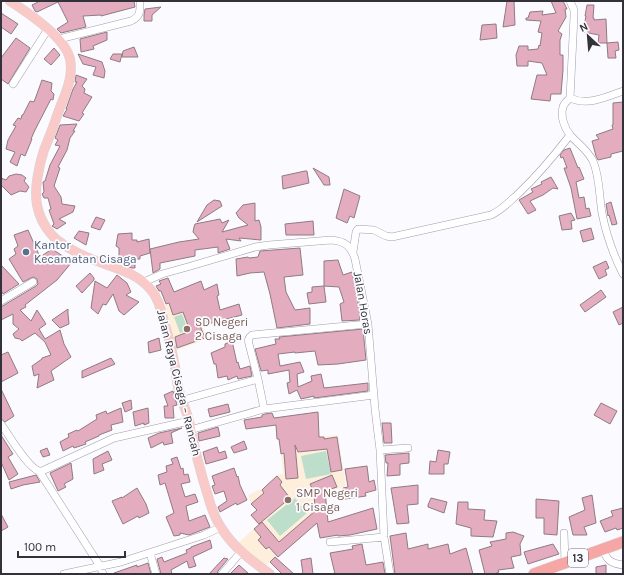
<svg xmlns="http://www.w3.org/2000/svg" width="624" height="575" viewBox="0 0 624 575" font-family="Karla,sans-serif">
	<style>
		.education { fill: #fdefdc }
		.green { fill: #bedecc }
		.building { fill: #e4acbf; stroke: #8f7b81 }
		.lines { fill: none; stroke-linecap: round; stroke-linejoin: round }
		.minor-casing { stroke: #9f9daf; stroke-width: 8 }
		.major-casing { stroke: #d6d6d8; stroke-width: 10 }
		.highway-casing { stroke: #d6d6d8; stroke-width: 12 }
		.minor { stroke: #fff; stroke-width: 7 }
		.major { stroke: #facac9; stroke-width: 9 }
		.highway { stroke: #f6a7a5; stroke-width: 11 }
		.service-dot { fill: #5c6f8a; stroke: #fbfbff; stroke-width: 1.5 }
		.education-dot { fill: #8d6e63; stroke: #fbfbff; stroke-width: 1.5 }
		.labels { text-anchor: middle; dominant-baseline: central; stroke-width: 3.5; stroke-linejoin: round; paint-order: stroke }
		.shield { fill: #fbfbff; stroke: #6f6e75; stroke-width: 1 }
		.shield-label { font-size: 11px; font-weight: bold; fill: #33323a }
		.service-label { font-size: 12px; fill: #4e5e75; stroke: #fbfbff; text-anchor: start }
		.street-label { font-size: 12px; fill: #33323a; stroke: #fbfbff }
		.education-label { font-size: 12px; fill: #785e54; stroke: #fbfbff; text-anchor: start }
	</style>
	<rect width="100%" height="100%" fill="#fbfbff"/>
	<path class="education" d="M191 296 207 339 174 351 163 306Z
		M338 435 346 486 326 493 328 522 318 523 285 551 274 558 265 567 237 544 258 525 250 516 257 510 251 504 248 495 265 487 277 475 283 474 280 441Z"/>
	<path class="green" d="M182 314 188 330 180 333 174 317Z
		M326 451 331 474 306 479 301 456Z
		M295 498 307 513 280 536 267 520Z"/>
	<path class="building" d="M40 1H134L135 7 101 16V15L83 16 86 27 61 33 57 29 68 22 58 2 37 12 35 11 32 5Z
		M507 1H514L515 25 503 27Z
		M551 1H563L567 9H565L566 17 558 31 562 34 560 40V55H563V70L561 94H551L550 101 531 99 537 75H547L542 63 528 61V66H517L516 55 519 46H528V50L538 49 539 45 540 46 542 33 538 32 541 21 526 20V18H528L530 12 543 11 542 15 556 13Z
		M587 5H594L593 18H594V20L606 19 607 43H598L599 35 583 32 586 16H585Z
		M161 7 152 15V21H144V15L145 9Z
		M1 13 18 24 11 34 1 27Z
		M496 24 497 38 480 40 482 25Z
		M107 32V40L93 46 94 49 81 52 80 39Z
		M16 38 30 48 8 84 1 79V58Z
		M618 42 619 50 615 51 616 58H608L607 43Z
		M134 47 138 57H122L123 51Z
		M54 48 60 55 51 65 44 59Z
		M78 54 102 62 105 71 104 78 93 75 96 67 83 64Z
		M113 54H122L120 62 110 59Z
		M76 75 87 79 82 86 85 89 84 93 92 97 82 113 84 114 79 121 63 116 67 109H66L73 89 77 82H75Z
		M42 80 52 83 51 91 54 94 53 100 51 99 35 130 31 139H32L25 156 21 154 17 166 10 162 15 152 6 149 8 140 16 126 13 125 18 118 21 119 22 115H23L30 101 34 102Z
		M623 102V151L611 154V157L598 160 596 156 592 141 599 139 596 135 613 129 612 125H613V103Z
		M77 124 73 131H75L70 138 67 150 58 167 60 168 54 186 61 197 62 204 75 206 73 212 59 219 66 223 57 229 52 226 54 224 49 210 51 209 48 198H44L42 194 44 192 43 182 45 181 50 165 60 146 55 145 58 140 55 138 60 125Z
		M570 148 578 168 579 167 584 179 576 182 579 198 584 197 586 209 589 208 591 216 577 219 571 188 564 168H567L563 157 561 158 560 155 564 150Z
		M313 168 329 177 330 185H324Z
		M305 171H307L309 183 283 189 282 176Z
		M16 174 22 175 26 178 24 181 29 187 26 192 20 191 11 195 1 185V178L6 180 9 176Z
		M551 177 558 189 553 188 543 195 530 201 536 210 528 214 519 200 533 192 531 189 542 184 541 182Z
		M344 189 360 196 354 218 350 216 347 223 336 218Z
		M214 200 220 201 222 206 197 222 207 205Z
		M611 202 617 224 612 225 609 215 608 216 606 204Z
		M255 203V221L259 220 261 227V240L239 238 241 241 226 239 230 249 218 253V247L195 250V256L160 263V269L153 273 150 249 179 242 199 239 193 232 194 227 195 224 220 219 222 223 229 220 222 232 248 225 239 218 236 213 243 205Z
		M571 213 575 220 571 221 572 229 562 230 559 216Z
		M96 217 105 220 100 230 91 227Z
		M313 221 314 235H286L285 224Z
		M591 228 594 239 583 242 580 231Z
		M28 230 40 257 52 249 72 262 57 280 25 305 26 307 20 310 31 321 37 310 46 324 39 329 45 339 60 330 64 344 71 357 51 371 54 380 37 388 39 374 34 376 32 366 42 359V358L51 355 45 342 35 333 22 341 20 339 15 338 13 334 19 329 13 324V314L1 320V307L36 286 38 284 37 279 33 277 23 282 9 259 16 254 14 249 18 246 14 235Z
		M79 231 89 233 86 245 74 238Z
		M132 233V240H137V242L149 239 150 253 140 256V259H135V268H132L129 267 130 256 119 257V248L116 246 118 234Z
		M300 248 303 275 284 277 286 292 295 310 310 308V324L277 328 270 294 264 272 250 273 237 276 236 259 248 257 249 258 258 257 260 251Z
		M338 260 343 275 352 272 359 307 360 320 342 321 340 304 344 302 339 287 324 286V261Z
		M606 261 609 268 605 270 607 275 599 279 593 267Z
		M1 265 19 284 3 294 1 290Z
		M90 273 94 278V280L82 293 76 286Z
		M117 275 127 283 131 292 126 295 139 302 124 315 119 311 113 294 106 305 103 304 98 314 91 308 95 281 107 288Z
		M168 278 174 292 201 281 204 290 217 284 219 295 217 296 220 310 239 304 242 315 200 326 205 338 177 348 175 337 190 331 183 312 173 315 169 303 166 304 161 291H159L156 286 161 284 159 281Z
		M324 286 326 302 309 304 307 293 312 292V287Z
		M601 290 606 297 585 312 580 305Z
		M623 307V323L619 325 613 312Z
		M68 309V314L69 324 60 328 52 320Z
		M363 329 366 360 338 364 318 365 315 351 295 353V352L278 354 280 366 300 362 304 372 297 374 298 387 312 381 311 376 321 374 324 388 368 383V391L314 398V396L301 399 297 390 289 394 287 383 290 382 289 370 268 374V370L261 371 255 349 276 344 275 339H280L279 337Z
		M159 338 161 350 149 353 148 342Z
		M232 341 237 363 238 362 240 369 250 366 252 376 238 379 237 376 228 380 227 376 218 378 216 364H214L211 353 225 347V344Z
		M8 352 18 373 1 382V355Z
		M111 358 115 364 82 378V371Z
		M1 389 14 416 5 422 1 419Z
		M173 391 177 405 173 406 174 418H165L164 406H168L164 395Z
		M131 400 132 409 125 412 122 403Z
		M601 403 617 411 610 424 594 415Z
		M228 404 230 412 210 417 208 409Z
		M121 408 123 422 111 425 112 430 99 435V436L85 442 86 444 74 448 73 446 63 451 60 442 69 437 68 434 77 430 78 431 97 419 96 415 106 411 107 414Z
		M148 408 149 423 144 425V423L135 426 133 412Z
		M318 412 319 437H324V439L337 437 342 470 331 472 327 449 298 452 295 445 298 478 286 479 284 453 281 454 279 439H277L276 425 246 429 244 420 262 417V415L265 414 272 413 274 418Z
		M382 423H391L392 443H384Z
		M218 427 220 436 199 441 198 433Z
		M182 428 171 433 173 443 164 445 163 442 151 448 148 438 159 433Z
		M1 435 13 454 8 457 18 474 9 480 1 462Z
		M244 441 247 449 234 453 231 447Z
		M217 447 219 453 225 451 227 458 206 464 203 452Z
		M47 448 50 455 43 457 40 451Z
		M438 450 450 452 448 464H444V474H429L430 461 436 462Z
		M108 451 112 460 102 464 104 470 94 474 93 459Z
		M409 453V463L400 464V475L387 476 388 463H386L385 455Z
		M177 457 181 469 183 468 184 475 188 474 190 482 181 484 185 497 195 494 198 502 186 506 189 521 205 515 210 527 189 535 180 533V535L174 536 166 517 174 513 165 483 160 485 158 475 167 472 166 466 173 464 171 459Z
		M71 463 73 479 64 484 66 487 58 491 50 473Z
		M367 466 369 482 374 480 376 490 365 493 366 496 345 499 343 488 348 487 345 469Z
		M234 468 237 477 238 476 240 485 247 500 237 505 236 503 220 512 218 507 227 501 224 491 215 494 212 486 215 485 212 476Z
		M36 475 40 482 23 485 11 489 9 482Z
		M332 475 337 487 325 491 328 522 373 508 377 529 350 535 338 536V535L320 538 317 523 278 557 269 547 266 549 258 540 261 537 254 529 262 522 279 542 315 511 314 492 310 484Z
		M277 476 282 482 280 485 290 498 259 524 251 515 257 510 251 504 264 493 262 490 265 487Z
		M418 485V504L407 505 409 523 397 524 391 488Z
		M137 488 146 504 149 513 139 518 138 516 123 524 112 501 122 497V498Z
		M592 495 596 523 584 527 587 535H573L569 517 585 510 582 498Z
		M431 498 447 502 444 513 428 507V505Z
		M536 499 559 501 557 535 544 534V518H536Z
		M458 502H468V509L485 510 484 520 497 521 493 537 471 536V528L456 524Z
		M623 508V528L617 530 616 528 605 532 600 521 613 516 611 511Z
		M1 514 8 527 1 531Z
		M513 532 524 536 520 544 521 555 511 557 514 568 498 570 499 572 494 574H485L479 550 492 546 490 542 506 539V533Z
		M406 533 408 549 428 544V549L448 544 450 554 466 548 473 574H395L390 536Z
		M210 540 212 548 195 556 193 557 196 566 189 568 187 561 171 570 172 574H161L157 559 162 557 164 562 187 553 186 550 191 548V547Z
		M362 544 366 565 383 562 385 574H335L330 553 353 549 352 546Z
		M553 544 559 554 528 564 524 552Z
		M275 557 294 574H282L270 562Z
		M224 558 228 559 218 571 217 574H209Z
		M311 558 313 574H303L301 560Z
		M148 563 151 574H114V573L137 565V567Z
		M239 565 249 574H230Z
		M606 565V574H596V567Z"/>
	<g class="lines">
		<defs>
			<path id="minor" d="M570 1 574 10V16L570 98C567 101 564 103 563 107 560 117 565 129 571 136 580 146 586 148 593 161 600 177 599 196 602 213 606 234 613 254 623 274
				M59 39 131 21C141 16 140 11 140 1
				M13 84 48 29
				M570 98C587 106 607 97 623 91
				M353 252 356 232 358 229 374 230 386 236 392 237 491 215C502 210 509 202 518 194 537 176 554 156 570 135
				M144 282 162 274 191 266 255 247 269 245 331 240C345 241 351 246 355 259L368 324 375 409 380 450 384 537 390 574
				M1 301 33 282
				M183 400 258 379
				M264 409 258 379 249 344C248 340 248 338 252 335L368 324
				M1 424C9 435 27 467 39 471L100 566 103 574
				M190 430 264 409 374 395
				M380 450 408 448
				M39 471H42L114 438 189 421
				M564 533 565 562
				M330 542 384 537
				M602 549C608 561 610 563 623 565
				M150 553 156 574
				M64 574 121 562 204 535 221 527
				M222 574 241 552"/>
			<path id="major" d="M10 1C28 13 65 37 70 59 74 78 64 96 58 113 54 125 49 138 44 150 39 165 34 189 37 205 39 215 44 226 51 234 57 242 78 254 89 258 110 267 136 271 151 290 159 299 161 311 164 322 169 337 172 351 175 367 176 373 177 381 178 387 181 399 186 410 189 421 194 447 200 471 208 496 211 507 215 519 222 529 234 548 252 561 270 574"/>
			<path id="highway" d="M534 574 623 542"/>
		</defs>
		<use href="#minor" class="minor-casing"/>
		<use href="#major" class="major-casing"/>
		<use href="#highway" class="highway-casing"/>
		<use href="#minor" class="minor"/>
		<use href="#major" class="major"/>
		<use href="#highway" class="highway"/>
	</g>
	<circle class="service-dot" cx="26" cy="252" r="4"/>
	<g class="education-dot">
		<circle cx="187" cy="329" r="4"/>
		<circle cx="288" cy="500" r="4"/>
	</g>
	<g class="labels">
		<rect class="shield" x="568" y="549" width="20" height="18" rx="3"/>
		<g class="shield-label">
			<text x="578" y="558">13</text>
		</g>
		<g class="service-label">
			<text x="34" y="245">Kantor<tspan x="34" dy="14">Kecamatan Cisaga</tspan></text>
		</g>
		<g class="street-label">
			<text transform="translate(363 303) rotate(80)">Jalan Horas</text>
			<text transform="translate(179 383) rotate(76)">Jalan Raya Cisaga – Rancah</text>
		</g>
		<g class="education-label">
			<text x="195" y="322">SD Negeri<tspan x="195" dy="14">2 Cisaga</tspan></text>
			<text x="296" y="493">SMP Negeri<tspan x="296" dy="14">1 Cisaga</tspan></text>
		</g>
	</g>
	<rect width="624" height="575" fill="none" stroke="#33323a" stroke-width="4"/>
	<g transform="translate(588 36) rotate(334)" stroke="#fbfbff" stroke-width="3" paint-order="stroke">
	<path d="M0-3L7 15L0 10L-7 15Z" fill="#33323a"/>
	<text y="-6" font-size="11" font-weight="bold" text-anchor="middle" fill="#33323a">N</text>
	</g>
	<path d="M18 551v6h107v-6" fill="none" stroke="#33323a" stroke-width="2"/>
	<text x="24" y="551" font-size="12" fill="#33323a" stroke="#fbfbff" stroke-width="3" paint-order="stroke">100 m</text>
</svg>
